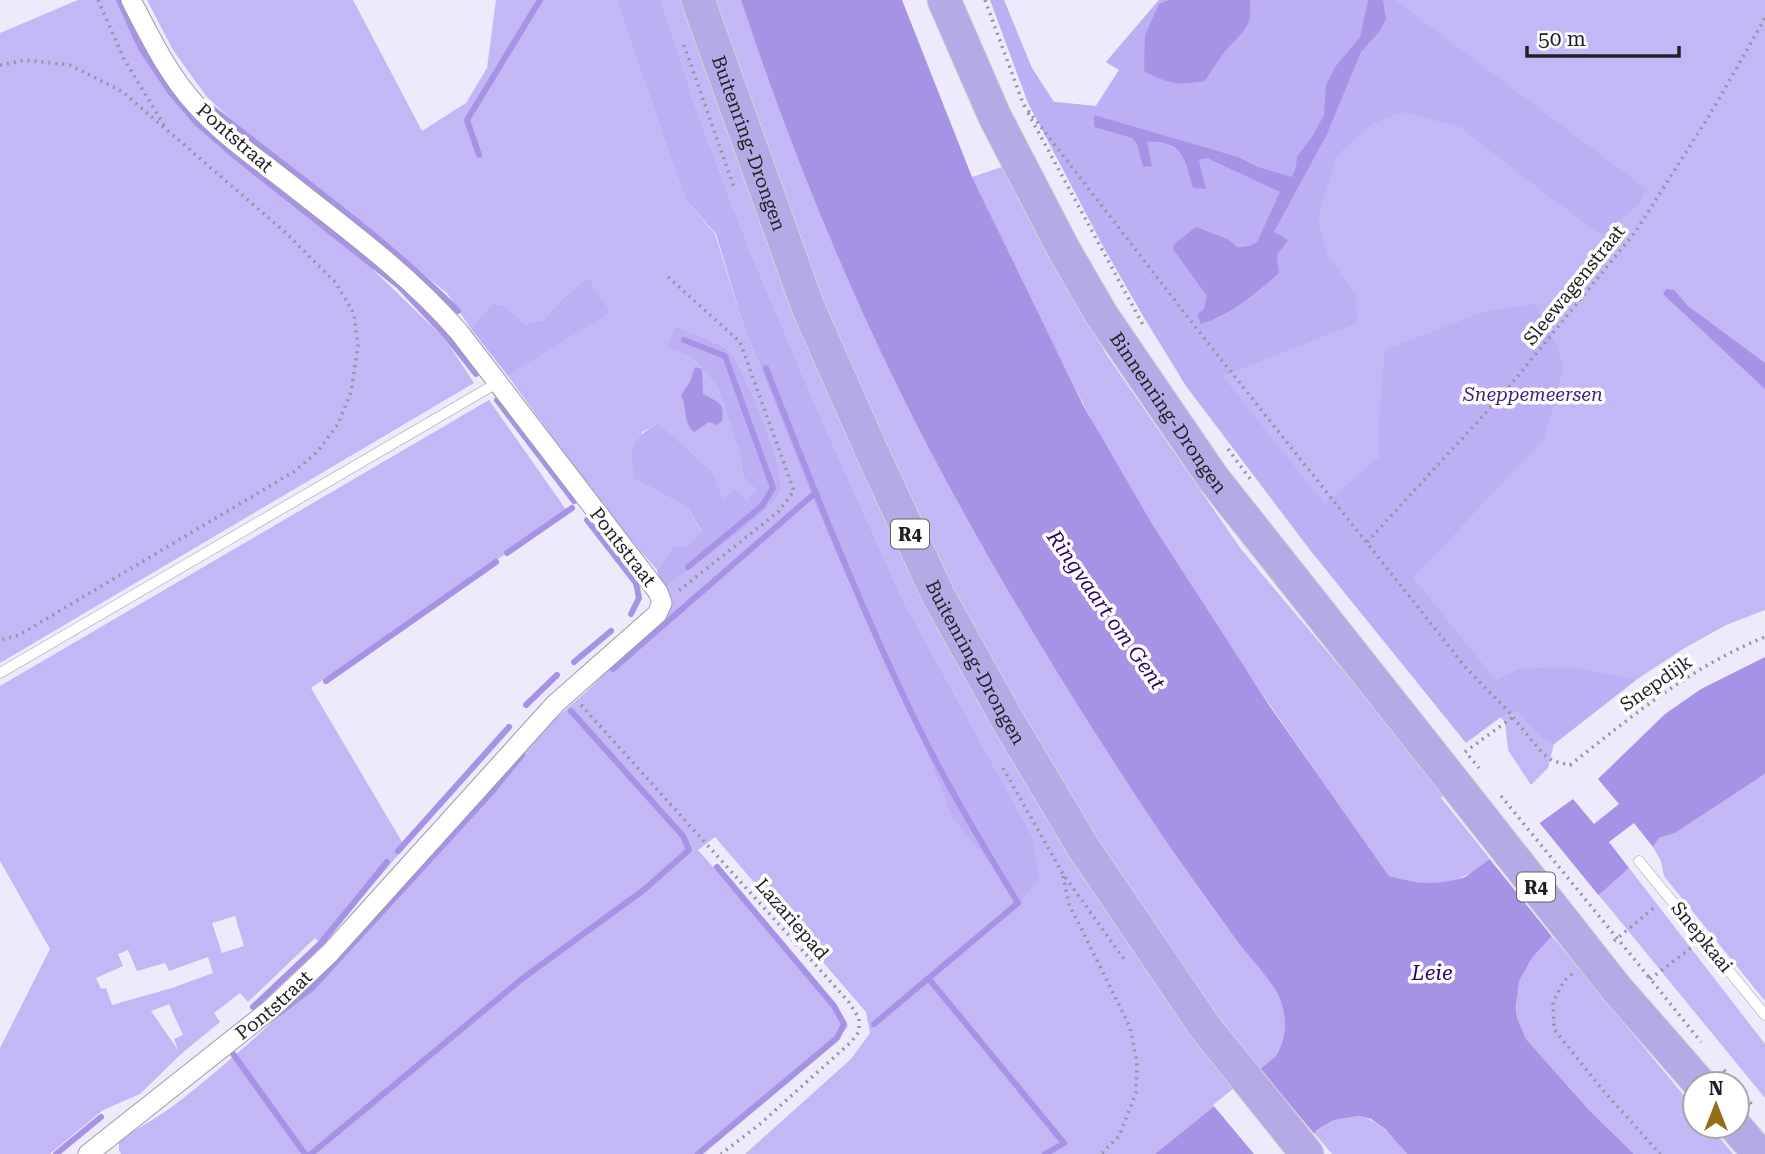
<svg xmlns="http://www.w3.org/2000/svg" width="1765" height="1154" viewBox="0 0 1765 1154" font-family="'Roboto Serif',serif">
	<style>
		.green { fill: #c4b7f6; fill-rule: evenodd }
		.forest { fill: #bdaff3 }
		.water { fill: #a693e6 }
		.pier { fill: #edeafb }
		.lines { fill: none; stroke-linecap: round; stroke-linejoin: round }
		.stream { stroke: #a693e6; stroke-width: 6 }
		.service-casing { stroke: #9e9bab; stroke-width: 11 }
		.minor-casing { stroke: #9e9bab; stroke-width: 21 }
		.trunk-casing { stroke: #d2d2d3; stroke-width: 35 }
		.path { stroke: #95939f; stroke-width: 3.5; stroke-dasharray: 2 5; stroke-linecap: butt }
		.service { stroke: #fff; stroke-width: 10 }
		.minor { stroke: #fff; stroke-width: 19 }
		.trunk { stroke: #b6aae6; stroke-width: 33 }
		.trunk-bridge-casing { stroke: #d2d2d3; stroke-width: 35; stroke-linecap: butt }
		.path-bridge { stroke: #95939f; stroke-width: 3.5; stroke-dasharray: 2 5; stroke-linecap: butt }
		.trunk-bridge { stroke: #b6aae6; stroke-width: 33 }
		.labels { text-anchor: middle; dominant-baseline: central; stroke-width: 7; stroke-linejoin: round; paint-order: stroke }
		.shield { fill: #fff; stroke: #636266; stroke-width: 2 }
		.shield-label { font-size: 18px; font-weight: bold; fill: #201f25 }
		.street-label { font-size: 19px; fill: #201f25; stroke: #fff }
		.park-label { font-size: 19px; font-style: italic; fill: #401d7d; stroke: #fff }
		.water-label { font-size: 21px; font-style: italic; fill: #31036a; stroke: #fff }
	</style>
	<rect width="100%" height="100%" fill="#edeafb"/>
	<path class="green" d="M78 0H118L155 66 209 135 361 258 445 339 474 383 0 663V33Z
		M147 0H353L422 131 466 103 487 68 496 0H616L685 199 715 234 743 324 811 496 845 575 908 705 951 816 1033 837 903 600 818 411 748 246 696 108 661 0H741C791 152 853 303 927 445 992 569 1066 690 1143 807 1173 853 1204 897 1237 941 1248 956 1274 983 1280 999 1287 1020 1287 1037 1276 1056L1155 1154H745L851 1059 870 1033 866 1012 715 837 698 850 817 984 848 1026 832 1046 703 1154H121L119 1150V1140C138 1128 159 1117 177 1103 317 995 431 857 548 725L586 692 668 611 662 590C684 573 775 512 781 490 786 474 743 364 729 351 722 343 687 331 676 326L691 356 718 388 738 449 744 478 756 490 746 500H723L712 471 659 423 642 432 635 479 688 508 702 533 686 547 674 545 657 570 611 517 508 376 609 312 588 277 564 297 543 320 525 324 507 307 492 303 471 329 447 293 239 127 206 96 173 50Z
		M1159 0H1765V610L1726 625 1683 649 1636 680 1554 744 1548 768 1531 785 1508 750 1505 722 1460 674 1190 335 1054 102 1096 106 1119 70 1106 62Z
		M1005 166 1106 354 1241 549 1446 793 1441 798 1491 860C1453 887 1433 888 1389 876 1308 760 1226 645 1152 525 1083 414 1029 295 972 177Z
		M489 400 567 511 311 688 405 847 327 938 321 944 315 938 248 1002 240 993 214 1013 220 1022 181 1054 140 1094 103 1110 50 1154H0V1048L50 949 0 861V686ZM235 916 244 946 222 953 212 923ZM128 950 137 971 165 963 169 971 208 957 213 973 172 988 112 1005 106 988 101 989 96 978 123 966 118 954ZM169 1004 183 1035 174 1039 178 1050 151 1011Z
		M1765 774V1001L1664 876 1661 861 1653 847 1659 838 1675 833Z
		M1629 868 1765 1044V1098L1598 894Z
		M1552 936 1695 1109V1126H1710L1733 1154H1634L1589 1110 1526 1039 1517 1018 1516 992 1519 981 1532 958Z
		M1359 1116C1381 1121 1393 1138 1407 1154H1332L1314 1133 1334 1120Z"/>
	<path class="forest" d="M616 0H661L696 108 748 246 818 411 903 600 1033 837 1039 879 1021 901 951 816 908 705 845 575 811 496 743 324 716 234 685 199Z
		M990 0H1004L1032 68 1054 102 1096 106 1119 70 1106 62 1159 0H1169L1159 4 1145 34 1205 81C1212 70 1219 58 1228 48 1244 32 1253 26 1250 0H1368L1360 37 1335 67 1326 85 1324 115 1312 137 1297 155 1296 167 1292 177 1258 167 1238 157 1095 116 1094 127 1132 138 1137 144 1143 167 1152 165 1147 142C1167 141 1181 154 1199 161L1201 159 1207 158 1281 192 1257 242C1239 252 1224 238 1207 230L1174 249 1207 296 1204 309 1197 315 1220 318 1253 297 1279 273 1274 233 1327 134 1361 52 1379 32 1386 19 1383 0H1395L1646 189 1638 206 1601 235 1547 195 1460 127 1402 112 1372 124 1337 155 1318 218 1327 254 1356 296 1357 323 1223 376 1325 504 1379 457V417L1385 350 1483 312 1535 304 1557 346 1564 366 1544 439 1413 578 1496 680 1519 669 1573 667 1636 680 1554 744 1541 737 1517 711 1501 717 1466 743 1310 550 1186 386 1143 316 1103 246 1028 103Z
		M588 277 610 312 508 376 471 329 492 303 507 307 525 324 543 320 564 297Z
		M676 326C687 331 722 343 729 351 743 364 786 473 781 490 775 512 684 573 662 590L657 570 674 545 686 547 702 532 688 508 635 479C628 450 632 437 659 423L712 471 723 499 734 489 746 500 756 490 744 478 738 449 718 388 691 356 667 347Z"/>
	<path class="water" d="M741 0H902L972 177 1083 405 1152 524 1269 705 1389 876C1420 884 1434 886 1465 877L1573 799 1594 824 1619 804 1598 779 1665 714 1701 689 1765 657V774L1675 833 1659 838 1653 847 1634 823 1609 842 1629 868 1552 936 1532 958 1519 981 1516 1005 1517 1018 1526 1039 1589 1110 1634 1154H1407L1385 1129 1371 1119 1359 1116 1334 1120 1319 1129 1289 1154H1155L1276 1056C1287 1037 1287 1020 1280 999 1274 983 1248 956 1237 941 1205 897 1173 853 1143 807 1066 690 992 569 927 445 853 303 791 152 741 0Z
		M1169 0H1250C1253 26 1244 31 1228 48 1219 58 1212 70 1205 81 1177 86 1169 84 1144 71L1145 35 1159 4Z
		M1368 0H1383L1386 19 1379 32 1361 52 1327 134 1274 232 1288 240 1277 255 1279 273C1255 295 1232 314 1201 324L1197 315 1204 309 1207 296 1173 249 1174 244 1196 227 1227 239 1238 247 1249 246 1257 242 1280 192 1207 158 1201 159 1199 161 1206 189 1193 188C1185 160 1184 140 1147 142L1152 166 1143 167 1137 144 1132 138 1094 127V115L1238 157 1258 167 1292 177 1296 167 1297 156 1312 137 1324 115 1326 85 1335 67 1360 37Z
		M1666 289 1674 290 1688 306 1765 363V389L1663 294Z
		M695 367 702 369 703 394C719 403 725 402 722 421L717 425 709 422 694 432C682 421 688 408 681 395L690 382Z"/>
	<path class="pier" d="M1538 821 1600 897 1554 939 1488 857Z
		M1259 1068 1316 1136 1294 1154H1254L1213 1105Z"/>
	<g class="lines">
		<path class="stream" d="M119 0 141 48 171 93 197 123 236 157 399 286 446 336 476 374
			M212 108C295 175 383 236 458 311
			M479 155 467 120 540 0
			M684 340 725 356 773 488 762 506 688 567
			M766 368C813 487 860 607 916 722 946 784 982 844 1018 903L874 1024
			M497 400 574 501
			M587 520 636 583 639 598 631 614
			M507 553 572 508
			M574 662 611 631
			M613 669 815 493
			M326 681 496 562
			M526 705 557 675
			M398 851 509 727
			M929 979 1064 1143 1045 1154
			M253 1007 321 943 387 862
			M279 1013 313 987 490 794 522 755
			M231 1051 305 1154
			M56 1154 101 1117
			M311 1154 523 978 645 889 689 850 683 836 571 711
			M698 1154 837 1038 844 1024 834 1006 717 867"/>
		<defs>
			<path id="service" d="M0 673 497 383
				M1639 861 1765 1015"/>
			<g id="minor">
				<path id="s1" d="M88 1154 271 1009 330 953 555 704 657 614 662 603 658 592 459 332C408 273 343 226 282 178 252 155 221 133 196 105 168 74 150 37 131 0"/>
			</g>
			<g id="trunk">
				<path id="s2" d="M698 0 808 307 872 452 938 595 1008 721 1083 847 1205 1027 1307 1154"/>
				<path id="s3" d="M944 0 995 117 1064 250 1101 314 1213 478 1456 785"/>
				<path d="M1616 988 1700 1084"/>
				<path d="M1735 1126 1759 1154"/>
			</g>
		</defs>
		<use href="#service" class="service-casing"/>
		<use href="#minor" class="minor-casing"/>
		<use href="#trunk" class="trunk-casing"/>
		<path class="path" d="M98 0 124 59 164 125
			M985 0 1024 106
			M684 45 735 190
			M0 65 25 60 70 65 123 92 285 232 336 283 354 314 358 346 351 392 338 424 318 451 295 471 19 635 0 640
			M1024 105 1197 329 1467 669 1508 711 1543 754 1553 761 1570 765C1631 717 1692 666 1765 637
			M1028 113 1143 325
			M668 277 740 342 794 491 778 512 677 592
			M1228 449 1251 480
			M1367 542 1504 393 1636 231 1712 111 1765 18
			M581 705 848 1001 859 1018V1032L851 1042 760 1124 721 1154
			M1465 752 1513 717
			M1003 768 1063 874 1126 962
			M1063 876 1069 904 1130 1027 1137 1063 1136 1093 1119 1136 1101 1154
			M1614 941 1656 906
			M1572 974 1564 981 1553 1002 1554 1029 1601 1088 1660 1154
			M1648 976 1701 1042
			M1650 979 1691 948
			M1724 1070 1735 1084
			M1737 1086 1753 1106"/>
		<use href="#service" class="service"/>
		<use href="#minor" class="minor"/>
		<use href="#trunk" class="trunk"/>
		<defs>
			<path id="trunk-bridge" d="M1456 785 1616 988"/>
		</defs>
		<use href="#trunk-bridge" class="trunk-bridge-casing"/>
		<path class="path-bridge" d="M1469 756 1479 768
			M1501 796 1648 976"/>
		<use href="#trunk-bridge" class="trunk-bridge"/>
	</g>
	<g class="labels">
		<g class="shield">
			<rect x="891" y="519.5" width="38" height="29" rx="5"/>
			<rect x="1517" y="872.5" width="38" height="29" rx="5"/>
		</g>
		<g class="shield-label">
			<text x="910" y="534">R4</text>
			<text x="1536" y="887">R4</text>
		</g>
		<g class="street-label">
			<text transform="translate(235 138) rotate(41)">Pontstraat</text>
			<text stroke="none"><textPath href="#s2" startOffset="152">Buitenring-Drongen</textPath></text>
			<text transform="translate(1574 285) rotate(-51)">Sleewagenstraat</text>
			<text stroke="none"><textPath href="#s3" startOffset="471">Binnenring-Drongen</textPath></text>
			<text transform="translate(623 547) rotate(52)">Pontstraat</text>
			<text stroke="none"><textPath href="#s2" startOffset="719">Buitenring-Drongen</textPath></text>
			<text transform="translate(1656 683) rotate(-35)">Snepdijk</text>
			<text transform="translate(792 919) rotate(49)">Lazariepad</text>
			<text transform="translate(1702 937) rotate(51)">Snepkaai</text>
			<text stroke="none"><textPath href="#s1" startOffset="238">Pontstraat</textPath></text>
		</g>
		<g class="park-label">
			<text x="1533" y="394">Sneppemeersen</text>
		</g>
		<g class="water-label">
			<text transform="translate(1106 610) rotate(55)">Ringvaart om Gent</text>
			<text x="1432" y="973">Leie</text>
		</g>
	</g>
	<g transform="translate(1716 1105)"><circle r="33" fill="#ffffff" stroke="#a6a5a8" stroke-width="2"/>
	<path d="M0-5L12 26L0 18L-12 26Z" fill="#946f17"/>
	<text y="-10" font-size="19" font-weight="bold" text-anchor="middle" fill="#201f25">N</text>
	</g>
	<path d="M1527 46v10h152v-10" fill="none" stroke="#201f25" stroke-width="3.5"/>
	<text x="1538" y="46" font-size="21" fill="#201f25" stroke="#ffffff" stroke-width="5" paint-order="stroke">50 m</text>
</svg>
